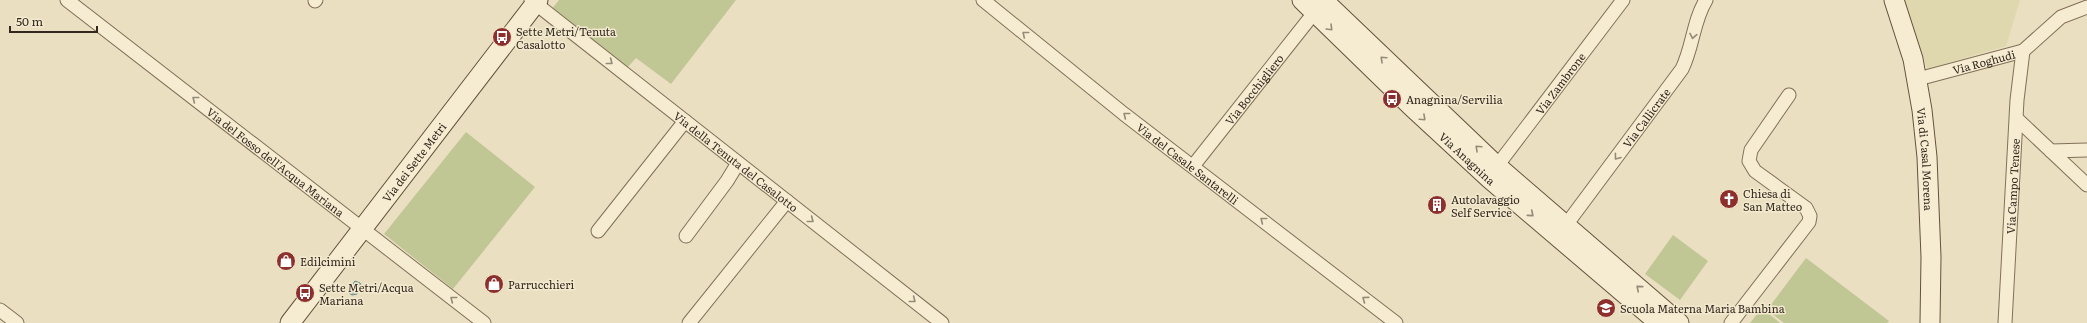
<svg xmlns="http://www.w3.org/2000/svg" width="2087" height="323" viewBox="0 0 2087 323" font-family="Literata,serif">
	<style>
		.farmland { fill: #dfd8ae }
		.green { fill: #c0c795 }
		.water { fill: #a2bdb6; stroke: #6b8a83 }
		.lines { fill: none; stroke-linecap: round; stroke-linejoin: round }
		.street-casing { stroke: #827059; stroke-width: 15 }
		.secondary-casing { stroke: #64513c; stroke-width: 21 }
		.street { stroke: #f6ecd2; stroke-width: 13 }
		.secondary { stroke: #f6ecd2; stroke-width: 19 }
		.oneway { stroke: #948a78 }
		.labels { text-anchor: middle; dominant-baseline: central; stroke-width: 3; stroke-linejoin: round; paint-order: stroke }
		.poi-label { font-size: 11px; fill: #33281d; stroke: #f2e9cf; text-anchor: start }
		.street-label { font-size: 11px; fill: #33281d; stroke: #f2e9cf }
	</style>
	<rect width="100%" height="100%" fill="#eadfc0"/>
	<path class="farmland" d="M1904 0H2020L2006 46 1927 69Z"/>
	<path class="green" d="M559 0H736L671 84 636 58 627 68 551 10Z
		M466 132 535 187 453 289 384 234Z
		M1673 235 1708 261 1680 300 1645 274Z
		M1806 258 1889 321 1887 323H1784L1767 310Z
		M1762 308 1780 323H1750Z"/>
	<path class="water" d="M355 281 360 283 362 287 357 294 352 295 349 293V289Z"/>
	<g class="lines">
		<defs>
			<g id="street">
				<path id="s1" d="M67 0 484 323"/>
				<path id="s2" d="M531 0 942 323"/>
				<path id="s3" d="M983 0 1124 114 1396 323"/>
				<path d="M315 1 316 0"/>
				<path id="s4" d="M1918 79 2023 51 2061 17 2087 7"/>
				<path d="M2017 119 2087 185"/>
				<path d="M2051 151 2087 150"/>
				<path id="s5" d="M1193 166 1310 18 1313 10"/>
				<path id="s6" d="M1497 166 1623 0"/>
				<path id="s7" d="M1566 225 1682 69C1693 47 1693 21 1706 0"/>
				<path d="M598 231 685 121"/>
				<path d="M686 236 727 181 738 163"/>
				<path d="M0 310 17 323"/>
				<path d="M689 323 787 201"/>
				<path d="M1731 323 1809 222 1810 216 1806 208 1755 171 1749 161 1751 150 1789 95"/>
				<path id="s8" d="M2005 323 2017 100 2023 51"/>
			</g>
			<g id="secondary">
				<path id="s9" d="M1302 0 1411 106 1490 179 1659 323"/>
				<path d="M1323 0 1497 166 1679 323"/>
				<path id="s10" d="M1894 0 1913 59 1922 110 1927 157 1931 257 1930 323"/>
				<path id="s11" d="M290 323 538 0"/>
			</g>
		</defs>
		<use href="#street" class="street-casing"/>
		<use href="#secondary" class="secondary-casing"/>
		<use href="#street" class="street"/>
		<use href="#secondary" class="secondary"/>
	</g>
	<defs><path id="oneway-chevron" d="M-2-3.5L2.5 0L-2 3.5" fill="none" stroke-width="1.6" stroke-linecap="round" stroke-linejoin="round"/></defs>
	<g class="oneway">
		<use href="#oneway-chevron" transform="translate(1330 28) rotate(45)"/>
		<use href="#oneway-chevron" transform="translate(1025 34) rotate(-141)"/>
		<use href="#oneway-chevron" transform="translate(1693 36) rotate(101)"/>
		<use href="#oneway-chevron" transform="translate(1383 59) rotate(-137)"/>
		<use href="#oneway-chevron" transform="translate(610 62) rotate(38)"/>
		<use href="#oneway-chevron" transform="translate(195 99) rotate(-142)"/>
		<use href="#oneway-chevron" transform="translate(1126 115) rotate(-142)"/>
		<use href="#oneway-chevron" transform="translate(1423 118) rotate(43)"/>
		<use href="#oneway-chevron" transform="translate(1478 148) rotate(-137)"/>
		<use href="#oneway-chevron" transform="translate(1617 157) rotate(127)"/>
		<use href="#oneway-chevron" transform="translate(1531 214) rotate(40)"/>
		<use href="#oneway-chevron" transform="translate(811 220) rotate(38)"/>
		<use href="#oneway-chevron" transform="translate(1263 220) rotate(-142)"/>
		<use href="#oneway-chevron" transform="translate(1639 288) rotate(-139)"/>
		<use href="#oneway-chevron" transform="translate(453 299) rotate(-142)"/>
		<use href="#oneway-chevron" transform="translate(1365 299) rotate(-143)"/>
		<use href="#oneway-chevron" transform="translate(913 300) rotate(38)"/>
	</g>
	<defs>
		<symbol id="bus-disc" viewBox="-11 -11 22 22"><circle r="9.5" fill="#8d2f2d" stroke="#f2e9cf"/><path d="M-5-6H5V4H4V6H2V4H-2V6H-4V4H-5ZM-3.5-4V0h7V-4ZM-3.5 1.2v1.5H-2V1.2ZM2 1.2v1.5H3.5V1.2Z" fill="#fff"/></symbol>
		<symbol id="church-disc" viewBox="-11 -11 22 22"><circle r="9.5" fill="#8d2f2d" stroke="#f2e9cf"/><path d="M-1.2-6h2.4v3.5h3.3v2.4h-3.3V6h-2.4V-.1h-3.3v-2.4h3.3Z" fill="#fff"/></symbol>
		<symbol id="building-disc" viewBox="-11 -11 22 22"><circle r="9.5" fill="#8d2f2d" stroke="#f2e9cf"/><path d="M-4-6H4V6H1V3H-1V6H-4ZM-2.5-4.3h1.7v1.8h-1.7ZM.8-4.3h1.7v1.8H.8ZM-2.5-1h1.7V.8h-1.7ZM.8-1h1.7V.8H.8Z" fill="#fff"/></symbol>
		<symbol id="shop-disc" viewBox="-11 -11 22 22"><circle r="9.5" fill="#8d2f2d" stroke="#f2e9cf"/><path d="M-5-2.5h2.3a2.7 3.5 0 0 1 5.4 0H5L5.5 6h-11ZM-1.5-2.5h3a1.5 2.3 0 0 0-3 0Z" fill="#fff"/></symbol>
		<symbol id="school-disc" viewBox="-11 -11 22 22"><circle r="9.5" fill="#8d2f2d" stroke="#f2e9cf"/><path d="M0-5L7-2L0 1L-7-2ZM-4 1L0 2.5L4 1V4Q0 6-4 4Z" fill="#fff"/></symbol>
	</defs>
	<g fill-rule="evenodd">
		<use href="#bus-disc" x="491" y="26" width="22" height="22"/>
		<use href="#bus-disc" x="1381" y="88" width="22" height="22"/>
		<use href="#church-disc" x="1718" y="188" width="22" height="22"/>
		<use href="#building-disc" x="1426" y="194" width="22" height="22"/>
		<use href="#shop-disc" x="275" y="250" width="22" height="22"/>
		<use href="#shop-disc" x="483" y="273" width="22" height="22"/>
		<use href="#bus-disc" x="294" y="282" width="22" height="22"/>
		<use href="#school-disc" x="1595" y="297" width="22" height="22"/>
	</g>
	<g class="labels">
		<g class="poi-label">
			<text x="516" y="31">Sette Metri/Tenuta<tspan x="516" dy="13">Casalotto</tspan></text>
			<text x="1406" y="99">Anagnina/Servilia</text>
			<text x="1743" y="193">Chiesa di<tspan x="1743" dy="13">San Matteo</tspan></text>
			<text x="1451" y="199">Autolavaggio<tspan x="1451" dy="13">Self Service</tspan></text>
			<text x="300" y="261">Edilcimini</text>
			<text x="508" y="284">Parrucchieri</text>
			<text x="319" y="287">Sette Metri/Acqua<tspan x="319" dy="13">Mariana</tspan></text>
			<text x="1620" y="308">Scuola Materna Maria Bambina</text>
		</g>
		<g class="street-label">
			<text stroke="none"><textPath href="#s4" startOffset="68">Via Roghudi</textPath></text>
			<text stroke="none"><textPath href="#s6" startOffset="104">Via Zambrone</textPath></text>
			<text stroke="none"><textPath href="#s5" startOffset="98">Via Bocchigliero</textPath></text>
			<text stroke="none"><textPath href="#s7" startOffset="134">Via Callicrate</textPath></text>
			<text stroke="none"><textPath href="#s9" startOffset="229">Via Anagnina</textPath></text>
			<text stroke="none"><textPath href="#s10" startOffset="163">Via di Casal Morena</textPath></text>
			<text stroke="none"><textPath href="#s1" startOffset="264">Via del Fosso dell'Acqua Mariana</textPath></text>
			<text stroke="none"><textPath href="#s2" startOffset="261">Via della Tenuta del Casalotto</textPath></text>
			<text stroke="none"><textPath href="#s11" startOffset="203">Via dei Sette Metri</textPath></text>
			<text stroke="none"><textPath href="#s3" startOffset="262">Via del Casale Santarelli</textPath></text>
			<text stroke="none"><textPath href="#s8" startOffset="137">Via Campo Tenese</textPath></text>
		</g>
	</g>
	<path d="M10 26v6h87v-6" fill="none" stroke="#33281d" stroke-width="2"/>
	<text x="16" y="26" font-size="12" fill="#33281d" stroke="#f2e9cf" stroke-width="3" paint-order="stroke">50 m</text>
</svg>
